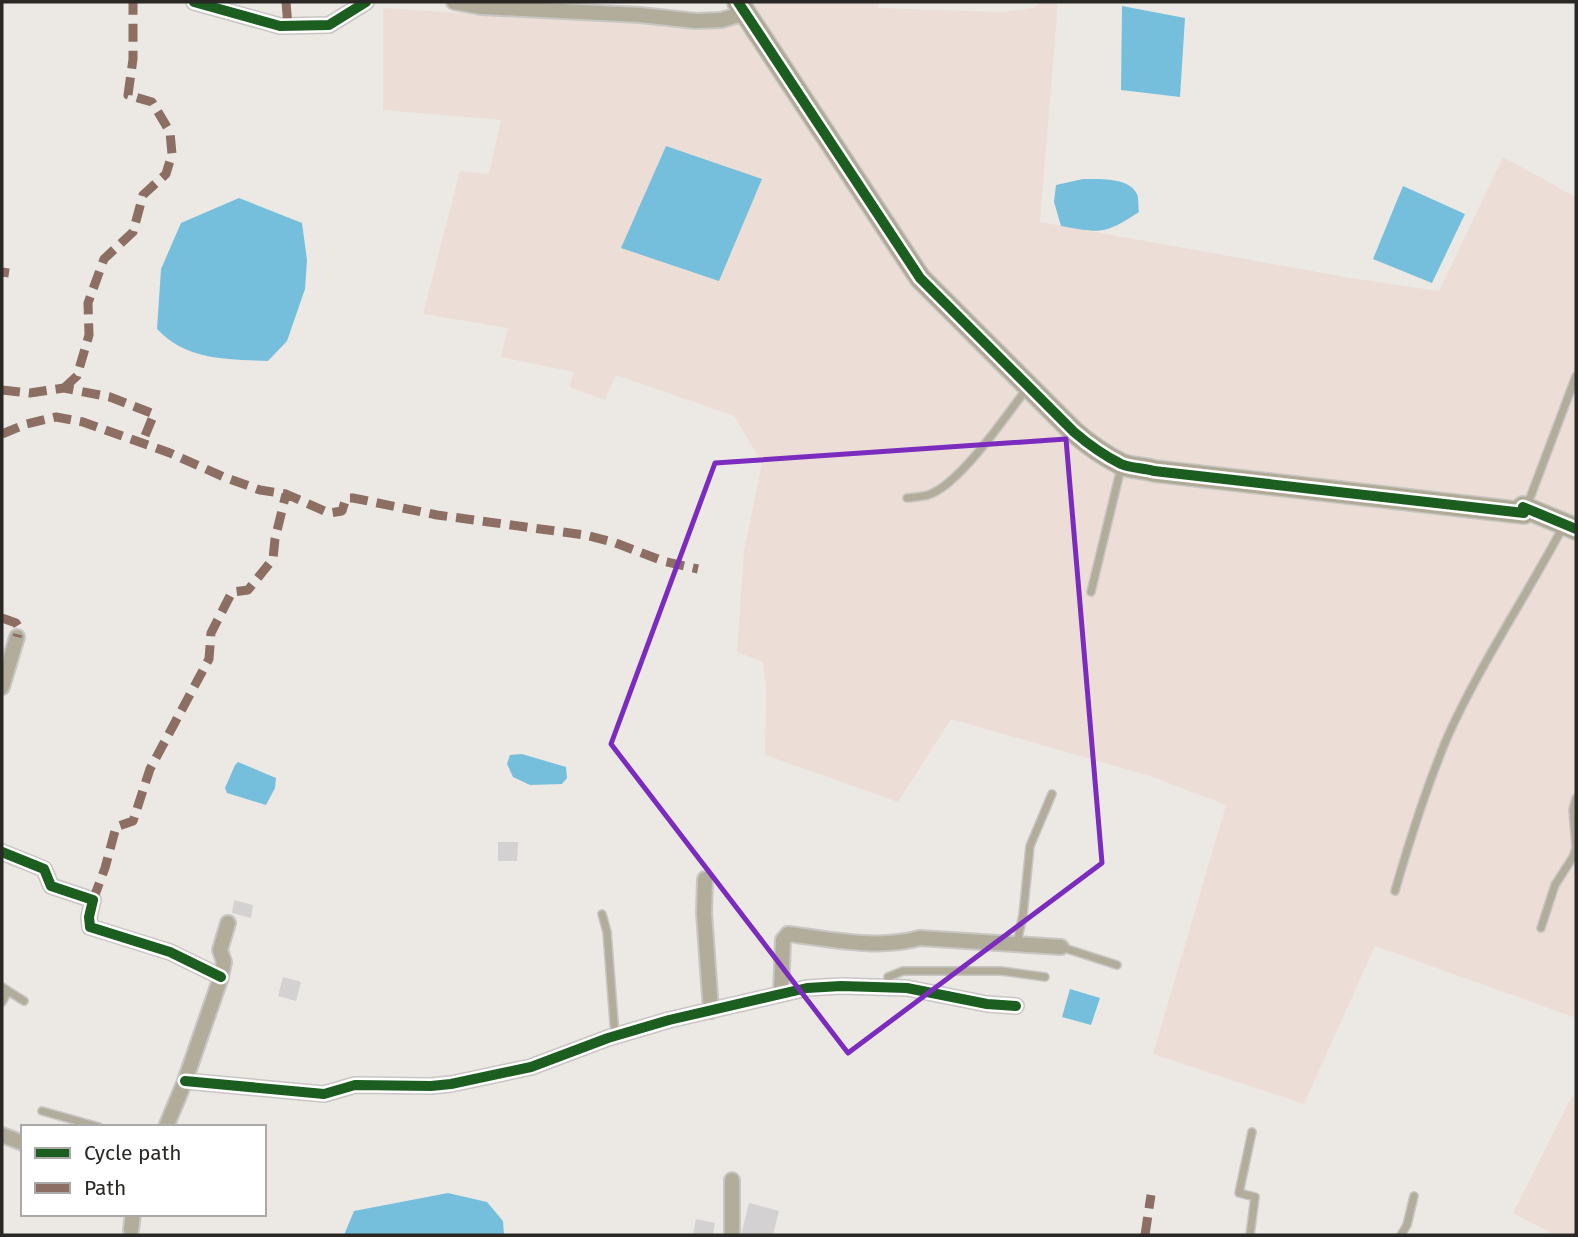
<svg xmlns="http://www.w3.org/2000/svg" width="1578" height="1237" viewBox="0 0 1578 1237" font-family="'Fira Sans',sans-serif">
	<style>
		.industrial { fill: #ecded6 }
		.water { fill: #76bfdc }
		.building { fill: #d3d1d1 }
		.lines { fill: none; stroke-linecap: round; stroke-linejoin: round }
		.lane-casing { stroke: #c8c6c3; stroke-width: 10 }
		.street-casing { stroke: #c8c6c3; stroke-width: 18 }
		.secondary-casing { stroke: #c8c6c3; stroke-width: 24 }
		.lane { stroke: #b1ad9a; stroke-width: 7 }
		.street { stroke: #b1ad9a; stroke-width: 14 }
		.secondary { stroke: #afa996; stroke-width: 21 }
		.quiet { stroke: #8d6e63; stroke-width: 9; stroke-dasharray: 18 9; stroke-linecap: butt }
		.cycleway-casing { stroke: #fff; stroke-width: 15 }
		.cycleway { stroke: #1b5e20; stroke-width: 10 }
		.marked { fill: none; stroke: #7b2cbf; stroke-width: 5; stroke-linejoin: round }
	</style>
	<rect width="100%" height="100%" fill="#ece9e5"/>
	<path class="industrial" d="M732 2H879L878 8 1002 12 1034 8 1042 2H1058L1040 222 1351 278 1439 291 1503 157 1576 197V1018L1375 946 1304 1104 1153 1054 1226 805 1150 776 951 719 898 802 765 755 766 688 763 662 737 652 744 551 762 463 734 416 616 375 605 400 569 387 574 372 501 357 508 328 423 314 460 171 489 174 501 120 383 110V8L521 17 655 20 711 16 728 10Z
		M1572 1096 1576 1098V1235H1555L1513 1213Z"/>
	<path class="water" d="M1122 6 1185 18 1180 97 1121 90Z
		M666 146 762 179 719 281 621 248Z
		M1083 179C1099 179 1129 177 1137 194 1139 199 1138 207 1139 212 1104 235 1101 233 1061 226L1054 202 1056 185Z
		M1403 186 1465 214 1432 283 1373 259Z
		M239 198 302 223 307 260 305 289 287 341 268 361C227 359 187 361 157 329L161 269 181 223Z
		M522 754 566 767 567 778 562 784 530 785 513 777 507 764 510 755Z
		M238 762 276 778 275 788 266 805 227 793 225 788 235 765Z
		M1070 989 1100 998 1091 1025 1062 1017Z
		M448 1193 487 1202 503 1221 504 1235H344L354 1211Z"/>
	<path class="building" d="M498 842H518L517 861H498Z
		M234 900 253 905 251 918 232 913Z
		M283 977 301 982 296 1001 278 996Z
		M749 1203 779 1211 773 1235H741Z
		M696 1219 715 1223 713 1235H693Z"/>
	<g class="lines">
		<defs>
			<path id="lane" d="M907 498C913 497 922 497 928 495 960 485 1007 414 1028 387
				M1527 506 1576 376
				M1091 592 1121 468
				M1576 798 1573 810 1576 847
				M1395 891C1410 839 1426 788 1447 738 1480 664 1526 597 1564 525
				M602 914 607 932 615 1035
				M1541 928 1555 885 1573 857 1576 848
				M1017 943 1023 915 1030 846 1052 794
				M1061 947 1117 965
				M2 987 24 1001
				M888 987V977L903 971H1001L1045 977
				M2 1002 8 991
				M42 1111 99 1127
				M1250 1235 1255 1197 1239 1193 1252 1132
				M1401 1235 1407 1225 1414 1196"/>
			<path id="street" d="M194 2 280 26 329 25 366 2
				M454 2 481 7 640 15 696 21 721 20 746 13
				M2 687 17 637
				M2 852 44 869 51 886 93 900 89 917 90 927 170 952 221 977
				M705 879 704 913 711 1011
				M781 994 783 940 788 934C832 939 876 950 920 938L1061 947
				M185 1081 324 1094 355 1085 431 1086 451 1084 531 1067 608 1038 669 1020 807 988 841 986 907 988 987 1004 1016 1006
				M166 1127 185 1081 221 977 224 962 220 950 228 923
				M2 1135 23 1143
				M732 1180V1235
				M131 1230 133 1214"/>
			<path id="secondary" d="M738 2 920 278 1074 432C1088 444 1105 456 1121 464 1130 468 1144 468 1154 471L1524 513 1523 507 1576 529"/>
		</defs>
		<use href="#lane" class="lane-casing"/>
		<use href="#street" class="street-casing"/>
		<use href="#secondary" class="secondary-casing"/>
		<use href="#lane" class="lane"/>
		<use href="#street" class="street"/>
		<use href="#secondary" class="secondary"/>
		<path class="quiet" d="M286 2 288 26
			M2 272 9 273
			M64 388 77 376 89 335 88 303 104 259 133 232 143 195 166 174 172 154 170 132 152 102 128 95 133 59V2
			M2 390 30 393 64 388 110 397 154 414 142 443
			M2 434 26 424 56 417 83 422 170 453 224 477 260 490 286 494 329 513 342 511 346 498H353L437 515 585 535 613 542 663 561 698 569
			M2 618 16 623 19 628 17 637
			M93 900 105 868 116 827 133 821 150 769 209 659 211 633 232 592 248 590 273 559 275 539 286 494
			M1145 1235 1151 1195"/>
		<defs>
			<path id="cycleway" d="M194 2 280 26 329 25 366 2
				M738 2 920 278 1074 432C1088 444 1105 456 1121 464 1130 468 1144 468 1154 471L1524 513 1523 507 1576 529
				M2 852 44 869 51 886 93 900 89 917 90 927 170 952 221 977
				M185 1081 324 1094 355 1085 431 1086 451 1084 531 1067 608 1038 669 1020 807 988 841 986 907 988 987 1004 1016 1006"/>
		</defs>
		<use href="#cycleway" class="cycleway-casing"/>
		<use href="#cycleway" class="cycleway"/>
	</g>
	<path class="marked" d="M1066 439 1102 863 848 1053 611 744 715 463Z"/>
	<rect width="1578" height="1237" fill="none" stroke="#2a2825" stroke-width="7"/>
	<rect x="21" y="1125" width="245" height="91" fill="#ffffff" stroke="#aaa9a8" stroke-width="2"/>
	<rect x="35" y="1148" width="35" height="10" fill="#1b5e20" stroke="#aaa9a8" stroke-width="2"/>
	<text x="84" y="1160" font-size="21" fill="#2a2825">Cycle path</text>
	<rect x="35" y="1183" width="35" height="10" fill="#8d6e63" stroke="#aaa9a8" stroke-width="2"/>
	<text x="84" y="1195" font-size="21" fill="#2a2825">Path</text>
</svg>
